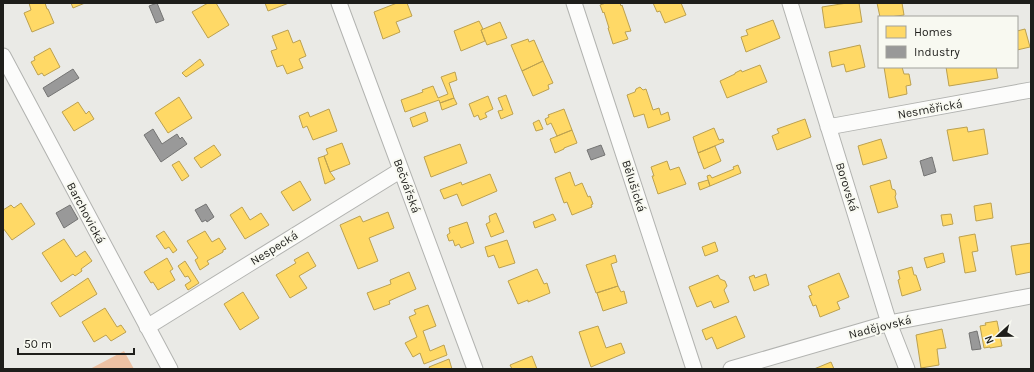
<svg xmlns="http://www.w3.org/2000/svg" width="1034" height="372" viewBox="0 0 1034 372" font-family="Karla,sans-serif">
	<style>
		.forest { fill: #edc2a4 }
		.homes { fill: #ffd966; stroke: #bca150 }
		.industry { fill: #999; stroke: #747473 }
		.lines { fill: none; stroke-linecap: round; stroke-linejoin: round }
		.street-casing { stroke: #b2b3b0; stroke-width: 17 }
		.street { stroke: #fcfcfb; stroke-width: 15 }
		.labels { text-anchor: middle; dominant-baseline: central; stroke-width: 4; stroke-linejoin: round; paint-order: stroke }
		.street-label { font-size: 12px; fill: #1e1e1b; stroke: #f8f9f1 }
	</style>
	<rect width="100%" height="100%" fill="#eaeae6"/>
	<path class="forest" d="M124 351 134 369H90Z"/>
	<path class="homes" d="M29 3H45L47 9H48L54 23 32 32 24 13 31 10Z
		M71 3H85L73 8Z
		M208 3H216L229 25 208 38 192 12Z
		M265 3H289L268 11Z
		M397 3H407L412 16 396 22 400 32 383 39 374 12Z
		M606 3H620L621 6 622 5 631 31 625 32 628 39 613 44 608 28H609L604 12 603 13 600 5Z
		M653 3H681L686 15 665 23 660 11 657 12Z
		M847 3H859L862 22 825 28 822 7Z
		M877 3H902L904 15 890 17H880Z
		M773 20 780 38 746 52 741 37 748 35 746 30Z
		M479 21 483 29 481 30 485 41 461 51 454 31Z
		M500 22 507 38 487 45 481 30Z
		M1025 29 1030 47 1017 50V31Z
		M288 30 293 43 300 40 306 56 299 59 303 68 287 74 283 65 277 67 271 51 277 49 272 36Z
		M528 39 529 42 534 40 543 61 522 71 511 45Z
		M860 45 865 67 846 72 844 64 832 67 829 52Z
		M50 48 60 67 44 76 42 73 38 75 31 62 35 60 34 57Z
		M200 59 204 65 186 77 182 73Z
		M543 61 553 83 548 85 549 89 533 96 522 71Z
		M760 65 767 82 727 98 720 81 735 74V73L741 70 742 72Z
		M884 67H902L904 74H909L911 85 906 86 907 94 889 98Z
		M946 67H996L998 78 949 86Z
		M455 72 457 80 449 83 454 98 440 103 439 100 405 112 401 100 423 92 422 90 433 86 438 98 448 94 441 77Z
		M640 87 643 90 646 89 653 110 659 108 661 115 668 112 670 120 648 128 644 114 634 117 627 95 635 92 636 89Z
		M506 95 513 114 501 119 498 111 503 110 498 98Z
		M488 96 493 109 485 113 487 117 480 120 478 115 474 117 469 104Z
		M179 97 192 118 168 133 155 113Z
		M454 98 457 104 442 110 440 103Z
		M78 102 86 114 89 111 94 119 74 131 62 112Z
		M329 109 337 131 313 140 307 126 303 128 299 116 308 112 310 117Z
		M564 109 572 130 557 136 551 123 547 125 545 119 549 117 548 115Z
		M425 112 428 121 413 127 410 118Z
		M805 119 811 137 777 150 772 136 779 133 777 129Z
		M539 120 543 129 536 131 533 123Z
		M967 127 968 132 984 129 988 154 953 161 947 130Z
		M714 128 719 140 723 139 724 142 698 153 693 137Z
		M572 130 577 143 564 148V149L555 153 550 139Z
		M881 139 887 158 863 165 858 146Z
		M342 143 350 164 330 172 324 156 328 154 326 149Z
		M460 144 467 163 431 177 424 157Z
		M214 145 221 155 201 168 194 158Z
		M715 146 721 161 704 169 698 153Z
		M324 156 330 172 335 179 325 184 318 158Z
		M179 161 189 176 182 181 172 165Z
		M667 161 670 170 679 167 686 184 658 194 652 176H654L651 167Z
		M738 165 741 173 710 186 707 176 710 175 712 178 734 169 733 167Z
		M570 172 575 186 582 183 588 197 590 196 593 204 591 205 592 207 572 215 567 202 564 203 555 178Z
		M490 174 497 191 462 206 457 194 444 199 440 190 461 182 462 185Z
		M708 180 710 186 700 190 698 183Z
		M890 180 892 189 895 190 896 194 895 197 898 207 878 213 870 186Z
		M300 181 311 200 293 211 281 192Z
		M21 203 35 224 12 240 3 228V210L11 205 14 208Z
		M991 203 993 218 976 221 974 206Z
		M242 207 250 220 261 213 269 225 245 239 230 215Z
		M388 212 394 228 369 238 378 261 358 269 340 225 360 216 363 222Z
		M496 213 504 232 491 237 486 224 490 222 489 216Z
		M553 214 556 220 535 228 533 222Z
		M951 214 953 224 943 226 941 215Z
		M467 222 474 243 461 248 459 244 455 246 453 240 449 241 447 235 450 233 449 228Z
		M164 231 177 250 173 253 169 247 165 249 156 236Z
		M205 231 212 242 219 238 226 249 223 250V252L207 261 209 264 200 270 195 260 198 258 187 241Z
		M975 234 978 251 972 252 976 271 965 273 959 237Z
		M64 239 76 257 85 251 92 261 81 269 82 271 75 276 73 274 61 282 42 253Z
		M507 240 515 263 499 268 494 255 488 257 485 247Z
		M715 242 718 251 705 256 702 247Z
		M1031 243V272L1016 275 1011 246Z
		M308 252 316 266 299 276 307 288 290 298 276 275 296 263 294 260Z
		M943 253 945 262 927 268 924 258Z
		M615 255 617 262 611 264 618 286 596 293 586 265Z
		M167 258 173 269 170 271 175 280 158 290 153 282 151 283 144 272Z
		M185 261 199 283 188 290 185 285 191 281 188 276 185 277 178 266Z
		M912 267 914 275H916L921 290 902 296 898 280 900 279 898 271Z
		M537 269 544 284 547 283 550 293 528 302V300L518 304 508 281Z
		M409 272 416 289 389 301 390 304 374 310 367 293 391 284 390 280Z
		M839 273 849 297 837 302 840 309 820 317 816 305 813 306 809 296 812 295 808 286Z
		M766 274 769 285 754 291 749 277 754 275 755 278Z
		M718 275 720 279 725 281 727 286 724 290 729 302 714 308 711 301 697 307 689 287Z
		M88 278 97 294 60 317 51 303Z
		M618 286 621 292 624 291 627 303 603 311 597 293Z
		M243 292 259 318 240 330 224 304Z
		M428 305 436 326 423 331 430 351 444 345 447 355 424 364 420 353 413 357 405 343 417 337 409 317 416 314 414 310Z
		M105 308 117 327 121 325 126 332 111 341 106 335 94 342 82 322Z
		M736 316 745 337 717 349 712 337 706 340 702 330Z
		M997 321 1002 346 990 348V347L984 348 980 326 986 325 985 323Z
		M598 326 606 348 621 343 625 353 591 367 579 332Z
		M942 329 946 348 937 349 939 365 921 368 916 335Z
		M532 356 537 369H512L510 365Z
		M449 359 452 369H430L429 367Z
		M831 362 834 369H814Z"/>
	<path class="industry" d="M157 3 164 20 156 23 149 6Z
		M73 69 79 78 48 97 43 88Z
		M153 129 162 144 177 134 180 139 182 137 187 144 161 162 144 135Z
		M601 145 605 155 591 160 587 150Z
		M932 157 936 172 924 176 920 161Z
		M206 204 214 217 207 222 206 220 202 222 195 210Z
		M70 205 78 219 64 228 56 213Z
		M977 331 981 349 972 350 969 333Z"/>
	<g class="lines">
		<defs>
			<path id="street" d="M339 3 475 369
				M574 3 694 369
				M790 3 889 323 907 369
				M3 56 170 369
				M828 127 1031 90
				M147 327 401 170
				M731 369 889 323 1031 296"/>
		</defs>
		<use href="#street" class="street-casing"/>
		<use href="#street" class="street"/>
	</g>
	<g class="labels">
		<g class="street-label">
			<text transform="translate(930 109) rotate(-10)">Nesměřická</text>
			<text transform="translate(407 186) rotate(70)">Bečvářská</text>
			<text transform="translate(634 186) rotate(72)">Bělušická</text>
			<text transform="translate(847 187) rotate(73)">Borovská</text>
			<text transform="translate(86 213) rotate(62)">Barchovická</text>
			<text transform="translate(274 248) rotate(-32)">Nespecká</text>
			<text transform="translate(880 327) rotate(-14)">Nadějovská</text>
		</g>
	</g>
	<rect width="1034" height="372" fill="none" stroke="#1e1e1b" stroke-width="8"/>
	<rect x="878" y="16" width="140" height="52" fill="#f8f9f1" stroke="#a1a19b"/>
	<rect x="886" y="26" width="20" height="12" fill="#ffd966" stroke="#a1a19b"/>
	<text x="914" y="36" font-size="12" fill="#1e1e1b">Homes</text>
	<rect x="886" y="46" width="20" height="12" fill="#999999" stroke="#a1a19b"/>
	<text x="914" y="56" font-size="12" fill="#1e1e1b">Industry</text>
	<g transform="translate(998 336) rotate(248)" stroke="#f8f9f1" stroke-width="3" paint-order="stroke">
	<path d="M0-3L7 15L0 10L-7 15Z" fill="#1e1e1b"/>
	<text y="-6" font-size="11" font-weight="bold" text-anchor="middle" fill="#1e1e1b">N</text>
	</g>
	<path d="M18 348v6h116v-6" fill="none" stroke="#1e1e1b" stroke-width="2"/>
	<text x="24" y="348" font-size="12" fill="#1e1e1b" stroke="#f8f9f1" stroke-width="3" paint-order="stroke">50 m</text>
</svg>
